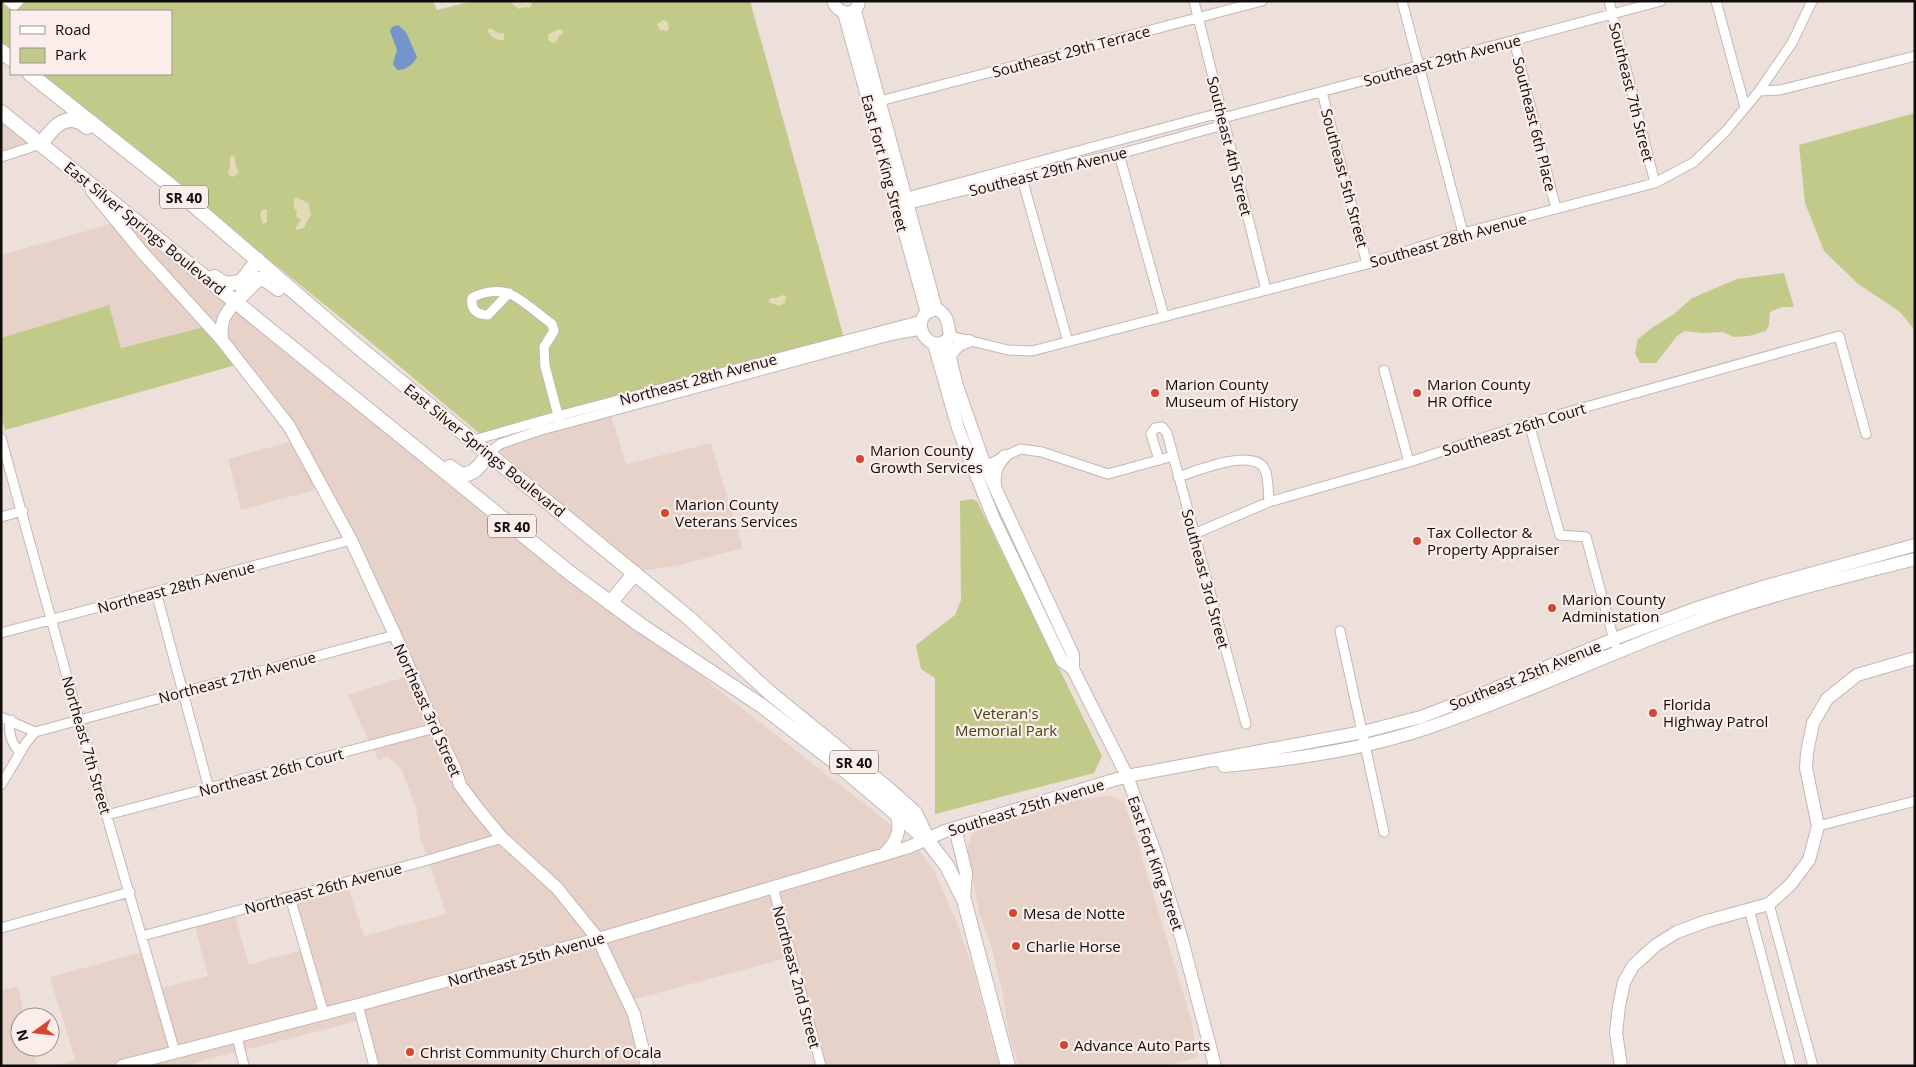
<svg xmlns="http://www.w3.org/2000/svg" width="1916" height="1067" viewBox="0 0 1916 1067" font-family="'Open Sans',sans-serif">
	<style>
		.built { fill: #e7d2ca }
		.green { fill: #c2ca8a }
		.sand { fill: #e4dab5 }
		.water { fill: #7594cc }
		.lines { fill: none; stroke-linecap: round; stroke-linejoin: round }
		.street-casing { stroke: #c4b7b2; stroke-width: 11 }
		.secondary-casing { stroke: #c4b7b2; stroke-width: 14 }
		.primary-casing { stroke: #c4b7b2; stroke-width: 16 }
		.street { stroke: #fff; stroke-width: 9 }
		.secondary { stroke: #fff; stroke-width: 12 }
		.primary { stroke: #fff; stroke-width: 14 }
		.poi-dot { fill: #d34732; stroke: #fbede9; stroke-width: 2 }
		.labels { text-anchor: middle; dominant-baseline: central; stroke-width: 4.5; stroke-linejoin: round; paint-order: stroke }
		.shield { fill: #fbede9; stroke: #56504d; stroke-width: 1 }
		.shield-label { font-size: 14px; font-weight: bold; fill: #100c0a }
		.street-label { font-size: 15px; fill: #100c0a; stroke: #fbede9 }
		.poi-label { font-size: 15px; fill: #100c0a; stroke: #fbede9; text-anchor: start }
		.park-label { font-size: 15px; fill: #424612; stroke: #fbede9 }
	</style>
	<rect width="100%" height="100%" fill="#ede0db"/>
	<path class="built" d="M1 117 32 142 1 153Z
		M127 219 230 302 217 328 123 221Z
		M114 223 204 327 121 348 109 305 1 338V255Z
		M237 307 651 637 895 828 893 839 881 851 601 934 506 836 464 783 357 542 226 338 228 318Z
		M611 415 626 464 711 443 743 548 680 565 642 571 498 450 502 447 539 435Z
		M292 441 318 489 241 510 228 459Z
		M408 676 429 726 369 742 348 695Z
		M432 733 495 837 427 857 420 836 416 808 401 768 388 757 378 760 373 749Z
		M1109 795 1124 802 1133 828 1191 1019 1198 1057 1164 1066H1018L1009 1033 1002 991 992 949 979 912 967 851 973 831 1001 820 1082 799Z
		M501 843 554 891 591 937 328 1009 296 900 348 886 364 936 446 914 430 864Z
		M917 848 934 870 956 920 972 966 999 1066H825L778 890Z
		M770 892 787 958 632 1000 604 941Z
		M235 915 249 965 301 950 319 1011 178 1047 162 988 208 976 195 926Z
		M596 944 630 1016 642 1066H378L363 1008Z
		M142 952 170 1050 106 1066H55L75 1060 50 977Z
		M18 986 25 1017H20V1047H33L37 1066H1V990Z
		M355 1010 357 1021 245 1050 242 1039Z
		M233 1041 236 1052 184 1066H137Z"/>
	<path class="green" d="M1 1H433L437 10 473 1H750L844 338 480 434 373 344 40 74H171V11H11V50L1 42Z
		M1915 113V330L1899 311 1858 284 1824 251 1805 203 1799 145Z
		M1784 273 1794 307H1782L1770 312 1769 325 1766 331 1749 336 1734 337 1723 332 1702 333 1685 331 1677 336 1656 363H1640L1635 353 1638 339 1653 327 1674 314 1692 298 1737 279Z
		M109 305 121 348 204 327 236 365 5 430 1 416V338Z
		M972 499 977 501 1102 756 1094 773 935 814V678L921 669 916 645 955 615 961 600 960 501Z"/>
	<path class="sand" d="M511 1H531L532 5 529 8 525 7 519 9 512 4Z
		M664 20 668 23 669 29 666 31 660 30 657 24Z
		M490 28 498 33H504V40C498 41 489 37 488 30Z
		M559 29 563 31V34L559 36 557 41 553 43 548 40 549 34Z
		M233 156 235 158V164L239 172 233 177 229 175 228 171 230 167V157Z
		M296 197 308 203 311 214 304 228 296 230V227L301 220 296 216 297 212 294 208V199Z
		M262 209 267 210V222L263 224 260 215Z
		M783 295 786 296 785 303 779 306 768 302 771 298H776Z"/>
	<path class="water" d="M398 25 406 32 417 57C414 64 405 71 397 70L393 64 397 50 390 31 392 27Z"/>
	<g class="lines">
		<defs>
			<path id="street" d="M8 1 14 6 19 1
				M1194 1 1266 290
				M1402 1 1463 233
				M1609 1 1655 183
				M1716 1 1745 107
				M1514 40 1556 209
				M1759 91 1792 43 1812 1
				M1322 92 1367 264
				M880 101 1262 1
				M1119 154 1164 316
				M1 157 41 144
				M1020 171 1068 342
				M900 199 1212 115 1223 118 1661 1
				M902 206 1063 166 1119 154 1216 127 1223 118
				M509 293 488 315C478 315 470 310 472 298 482 292 499 289 510 294 524 300 539 315 552 324L554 331 544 347 545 366 559 419
				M950 336 1008 350 1032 351 1367 264 1463 233 1655 183 1694 162 1726 131 1759 91 1780 90 1915 56
				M1384 370 1409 462
				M1529 423 1560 535 1586 537 1615 644
				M1 438 79 720 175 1052
				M474 440 558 416 922 320
				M489 453 500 444 538 431 893 335 922 330
				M1159 460 1151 434 1155 428 1162 427 1167 433 1246 724
				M981 468 1020 449 1042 452 1108 474 1173 456
				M1178 477C1196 471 1251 448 1264 468 1269 476 1268 493 1269 502
				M1 517 23 511
				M1194 534 1269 502 1409 462 1529 423 1839 336 1866 434
				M156 592 209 789
				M1340 631 1384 832
				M1 633 351 540
				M1 717 35 732
				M11 720C7 732 12 744 20 752
				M35 732 395 635
				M1 785 26 743 35 732
				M107 815 435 728
				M1818 826 1915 801
				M773 887 821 1066
				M290 897 324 1014
				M1769 904 1813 1066
				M1749 909 1791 1066
				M1 928 130 892
				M142 936 421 862 502 838
				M358 1005 374 1066
				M237 1037 244 1066"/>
			<path id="secondary" d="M833 1C838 15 857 18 859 1
				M855 11 936 309
				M844 13 927 313
				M92 191 143 253 222 340 289 426 351 540 395 635 435 728 455 769 460 785 478 809 502 838 557 888 598 939 634 1014 647 1066
				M936 309C948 314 948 324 950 336 935 356 914 332 923 317 925 312 932 311 936 309Z
				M222 340C220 320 224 316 236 301
				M946 342 957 386 985 466 1073 655V669
				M934 344 958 428 974 470 994 519 1062 661 1073 669 1127 776 1155 852 1182 940 1215 1066
				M950 356C955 347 959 344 969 341
				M995 485C994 473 996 465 1005 456
				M1224 766C1292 760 1362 750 1427 728 1519 697 1606 654 1697 621 1768 595 1842 578 1915 559
				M955 828 966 873 964 900
				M883 855C897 842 903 829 895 811
				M122 1066 358 1005 598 939 909 847 945 831 1127 776 1363 732 1421 717 1489 691 1614 639 1694 609 1766 586 1915 545
				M1621 1066 1616 1033 1619 1006 1624 982 1633 966 1656 945 1677 932 1707 921 1769 904 1791 884 1809 860 1818 826 1806 768 1807 753 1813 723 1827 699 1857 675 1915 658"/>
			<path id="primary" d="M1 51 11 59
				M30 74 170 185 357 346 689 618 770 693 887 788 915 813 925 834
				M1 112 570 573 639 624 762 706 835 762 927 840 947 866 964 900 1008 1066
				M41 144C53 127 67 110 87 127
				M214 277 225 284 241 282 258 260
				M236 301 258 279 266 280 278 289
				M450 467 461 475C476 474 480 465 489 453
				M610 603 635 573"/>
		</defs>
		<use href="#street" class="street-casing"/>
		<use href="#secondary" class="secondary-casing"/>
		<use href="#primary" class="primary-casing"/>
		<use href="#street" class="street"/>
		<use href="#secondary" class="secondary"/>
		<use href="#primary" class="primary"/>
	</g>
	<g class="poi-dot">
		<circle cx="1155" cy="393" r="5"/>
		<circle cx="1417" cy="393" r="5"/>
		<circle cx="860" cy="459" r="5"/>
		<circle cx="665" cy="513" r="5"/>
		<circle cx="1417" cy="541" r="5"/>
		<circle cx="1552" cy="608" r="5"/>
		<circle cx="1653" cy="713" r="5"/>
		<circle cx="1013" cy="913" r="5"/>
		<circle cx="1016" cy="946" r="5"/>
		<circle cx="1064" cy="1045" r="5"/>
		<circle cx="410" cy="1052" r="5"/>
	</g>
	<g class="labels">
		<g class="shield">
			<rect x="160" y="185.5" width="48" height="23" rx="4"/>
			<rect x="488" y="514.5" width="48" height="23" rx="4"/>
			<rect x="830" y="750.5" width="48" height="23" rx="4"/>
		</g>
		<g class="shield-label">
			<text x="184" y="197">SR 40</text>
			<text x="512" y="526">SR 40</text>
			<text x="854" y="762">SR 40</text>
		</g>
		<g class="street-label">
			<text transform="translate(1071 51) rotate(-15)">Southeast 29th Terrace</text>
			<text transform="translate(1442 60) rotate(-15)">Southeast 29th Avenue</text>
			<text transform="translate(1632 92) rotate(76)">Southeast 7th Street</text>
			<text transform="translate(1535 124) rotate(76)">Southeast 6th Place</text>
			<text transform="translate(1230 146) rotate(76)">Southeast 4th Street</text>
			<text transform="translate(885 163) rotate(75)">East Fort King Street</text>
			<text transform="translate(1048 171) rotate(-14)">Southeast 29th Avenue</text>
			<text transform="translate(1345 178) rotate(75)">Southeast 5th Street</text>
			<text transform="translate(145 228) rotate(39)">East Silver Springs Boulevard</text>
			<text transform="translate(1448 240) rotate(-16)">Southeast 28th Avenue</text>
			<text transform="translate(698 379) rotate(-15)">Northeast 28th Avenue</text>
			<text transform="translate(1514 429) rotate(-17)">Southeast 26th Court</text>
			<text transform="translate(485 450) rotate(39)">East Silver Springs Boulevard</text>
			<text transform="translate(1206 579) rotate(75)">Southeast 3rd Street</text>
			<text transform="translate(176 587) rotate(-15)">Northeast 28th Avenue</text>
			<text transform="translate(1525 675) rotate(-22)">Southeast 25th Avenue</text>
			<text transform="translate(237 677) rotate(-15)">Northeast 27th Avenue</text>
			<text transform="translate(428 710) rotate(66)">Northeast 3rd Street</text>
			<text transform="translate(87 745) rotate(74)">Northeast 7th Street</text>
			<text transform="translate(271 772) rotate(-15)">Northeast 26th Court</text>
			<text transform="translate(1026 807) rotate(-17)">Southeast 25th Avenue</text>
			<text transform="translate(1156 863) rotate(71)">East Fort King Street</text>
			<text transform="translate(323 888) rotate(-15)">Northeast 26th Avenue</text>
			<text transform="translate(526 959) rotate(-16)">Northeast 25th Avenue</text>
			<text transform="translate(797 977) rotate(75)">Northeast 2nd Street</text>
		</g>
		<g class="poi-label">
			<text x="1165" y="384">Marion County<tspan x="1165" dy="17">Museum of History</tspan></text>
			<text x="1427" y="384">Marion County<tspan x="1427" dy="17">HR Office</tspan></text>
			<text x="870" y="450">Marion County<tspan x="870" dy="17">Growth Services</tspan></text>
			<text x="675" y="504">Marion County<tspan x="675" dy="17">Veterans Services</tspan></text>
			<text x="1427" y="532">Tax Collector &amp;<tspan x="1427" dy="17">Property Appraiser</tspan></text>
			<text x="1562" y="599">Marion County<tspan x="1562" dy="17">Administation</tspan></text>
			<text x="1663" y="704">Florida<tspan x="1663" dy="17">Highway Patrol</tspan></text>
			<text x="1023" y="913">Mesa de Notte</text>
			<text x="1026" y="946">Charlie Horse</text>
			<text x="1074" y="1045">Advance Auto Parts</text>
			<text x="420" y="1052">Christ Community Church of Ocala</text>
		</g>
		<g class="park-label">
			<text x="1006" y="713">Veteran's<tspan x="1006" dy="17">Memorial Park</tspan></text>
		</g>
	</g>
	<rect width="1916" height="1067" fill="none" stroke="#100c0a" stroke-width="5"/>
	<rect x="10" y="10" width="162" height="65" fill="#fbede9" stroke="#9d9390"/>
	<rect x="20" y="26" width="25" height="8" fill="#ffffff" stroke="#9d9390"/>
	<text x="55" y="35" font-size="15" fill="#100c0a">Road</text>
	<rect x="20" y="48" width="25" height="15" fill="#c2ca8a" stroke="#9d9390"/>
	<text x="55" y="60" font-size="15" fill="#100c0a">Park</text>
	<g transform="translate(35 1032) rotate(255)"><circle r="24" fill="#fbede9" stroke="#9d9390"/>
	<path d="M0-4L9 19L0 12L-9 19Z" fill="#d34732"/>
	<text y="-8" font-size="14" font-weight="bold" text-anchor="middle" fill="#100c0a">N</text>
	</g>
</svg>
